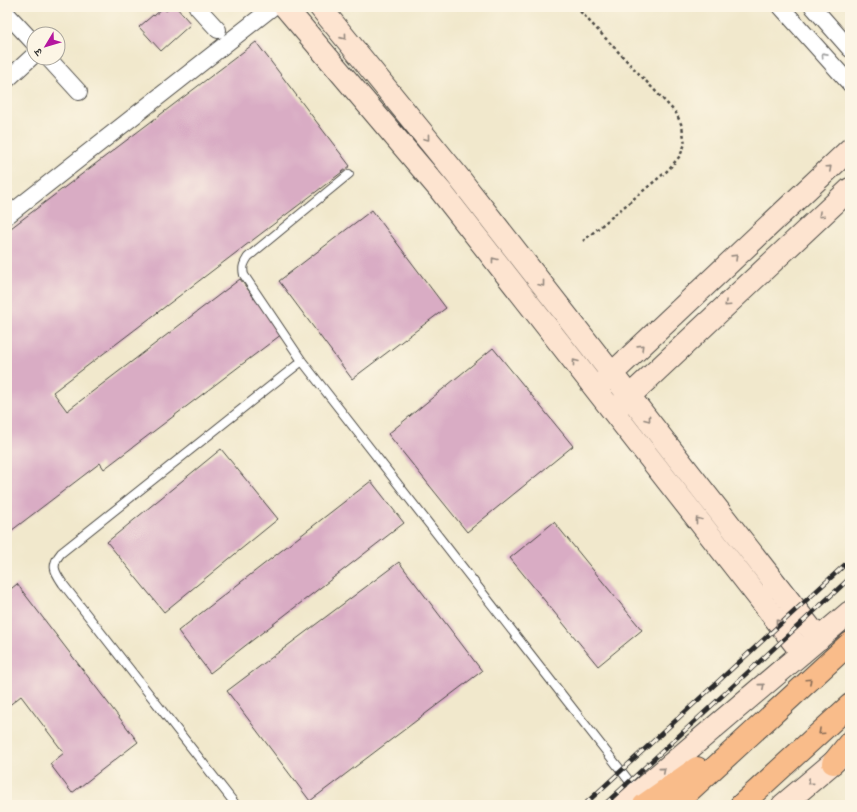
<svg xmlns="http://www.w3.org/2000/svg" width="857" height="812" viewBox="0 0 857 812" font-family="'IM FELL English','Noto Serif Devanagari',serif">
<rect width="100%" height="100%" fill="#fcf5e5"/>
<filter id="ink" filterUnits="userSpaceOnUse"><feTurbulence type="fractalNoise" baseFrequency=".025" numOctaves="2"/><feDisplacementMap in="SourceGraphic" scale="8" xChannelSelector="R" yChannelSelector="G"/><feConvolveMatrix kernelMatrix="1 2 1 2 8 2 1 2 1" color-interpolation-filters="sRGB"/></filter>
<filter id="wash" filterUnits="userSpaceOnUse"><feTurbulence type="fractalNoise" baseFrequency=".012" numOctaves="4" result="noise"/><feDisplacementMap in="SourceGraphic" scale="16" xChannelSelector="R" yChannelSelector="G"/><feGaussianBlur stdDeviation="0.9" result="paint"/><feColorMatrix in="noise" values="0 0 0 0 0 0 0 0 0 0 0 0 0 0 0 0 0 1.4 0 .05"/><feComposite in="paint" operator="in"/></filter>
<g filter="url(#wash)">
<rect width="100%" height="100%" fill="#f1e8cc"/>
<g id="blocks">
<path fill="#d9acc4" d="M 171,7 L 176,7 L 191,24 L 161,51 L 139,27 L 153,15 L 154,16 L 163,8 L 166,11 Z
M 256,42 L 350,166 L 53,392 L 67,411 L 240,279 L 282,334 L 104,469 L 100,463 L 7,534 L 7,231 Z
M 372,210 L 446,308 L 352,379 L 279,281 Z
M 493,348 L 573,446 L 467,532 L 388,434 Z
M 221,449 L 278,519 L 164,612 L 107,542 Z
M 371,481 L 404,523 L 210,673 L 178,631 Z
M 554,522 L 642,630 L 598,666 L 510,558 Z
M 399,562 L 482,671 L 310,801 L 227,691 Z
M 17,584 L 138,742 L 72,793 L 50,764 L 64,753 L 21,696 L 7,707 L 7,592 Z"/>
</g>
</g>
<g filter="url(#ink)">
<use href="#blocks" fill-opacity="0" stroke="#494743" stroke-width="1"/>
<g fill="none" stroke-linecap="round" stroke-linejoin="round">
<defs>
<path id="lane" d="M 349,174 L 248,257 C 244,263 242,267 244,275 L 302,361 L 637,791
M 236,805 L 63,584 C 55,572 50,566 61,553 L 302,361"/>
<path id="street" d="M 197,7 L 218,30
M 781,7 L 850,84
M 813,7 L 850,49
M 7,14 L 34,43
M 48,58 L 79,92
M 7,80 L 34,55
M 7,216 L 273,7"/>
<path id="secondary" d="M 285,7 L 440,190 L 802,653
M 320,7 L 456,174 L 819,639
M 602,383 L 850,149
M 619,406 L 850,189
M 623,805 L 850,612
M 783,805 L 848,750"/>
<path id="highway" d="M 833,763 L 850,742
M 644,805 L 697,768
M 674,805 L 850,643
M 741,805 L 850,705"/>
</defs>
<use href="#lane" stroke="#494743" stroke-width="10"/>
<use href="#street" stroke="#494743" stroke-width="18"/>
<use href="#secondary" stroke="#494743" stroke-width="24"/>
<use href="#highway" stroke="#494743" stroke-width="24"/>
<path stroke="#494743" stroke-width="2.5" stroke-dasharray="3 3" stroke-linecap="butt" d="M 576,7 L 676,113 L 682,126 L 685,144 L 680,156 L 667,171 L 583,241"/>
<use href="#lane" stroke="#fff" stroke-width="8"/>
<use href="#street" stroke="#fff" stroke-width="16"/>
<use href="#secondary" stroke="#fde4d0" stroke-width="22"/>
<use href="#highway" stroke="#f9bc8a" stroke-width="22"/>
<defs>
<path id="rail" d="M 584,805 L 850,560
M 604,805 L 850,578"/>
</defs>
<use href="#rail" stroke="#2b2b2b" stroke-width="4.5"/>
<use href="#rail" stroke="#fcf5e5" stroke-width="3" stroke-dasharray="9" stroke-linecap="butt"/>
</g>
<defs><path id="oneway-chevron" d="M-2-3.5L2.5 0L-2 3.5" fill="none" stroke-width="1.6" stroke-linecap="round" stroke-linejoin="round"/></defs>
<g stroke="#94887e">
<use href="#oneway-chevron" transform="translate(344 37) rotate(51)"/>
<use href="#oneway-chevron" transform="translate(427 138) rotate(51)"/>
<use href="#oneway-chevron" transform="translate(829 168) rotate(-42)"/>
<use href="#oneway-chevron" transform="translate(821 215) rotate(137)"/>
<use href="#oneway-chevron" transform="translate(735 257) rotate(-44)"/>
<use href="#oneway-chevron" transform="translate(494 260) rotate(-128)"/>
<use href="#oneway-chevron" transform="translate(542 284) rotate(52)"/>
<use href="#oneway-chevron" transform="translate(727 304) rotate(137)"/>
<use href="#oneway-chevron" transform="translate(641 347) rotate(-44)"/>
<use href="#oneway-chevron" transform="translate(575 362) rotate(-128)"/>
<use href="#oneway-chevron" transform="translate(648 419) rotate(52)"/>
<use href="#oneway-chevron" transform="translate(698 520) rotate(-128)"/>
<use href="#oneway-chevron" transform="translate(778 622) rotate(-128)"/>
<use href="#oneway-chevron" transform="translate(762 686) rotate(-40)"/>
<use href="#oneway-chevron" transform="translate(663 770) rotate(-40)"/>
<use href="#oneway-chevron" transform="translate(810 782) rotate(140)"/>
</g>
<use stroke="#a0a0a0" href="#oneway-chevron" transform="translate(824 55) rotate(-132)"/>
<g stroke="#886c56">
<use href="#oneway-chevron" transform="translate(809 681) rotate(-43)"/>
<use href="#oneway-chevron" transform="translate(821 732) rotate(137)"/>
</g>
</g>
<rect width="857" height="812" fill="none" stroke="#fcf5e5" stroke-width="24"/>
<g transform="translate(46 46) rotate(232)"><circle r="19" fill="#fcf5e5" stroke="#a8a49b"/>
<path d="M0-3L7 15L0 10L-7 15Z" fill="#b5179e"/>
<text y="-6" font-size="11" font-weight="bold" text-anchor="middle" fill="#2b2b2b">उ</text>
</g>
</svg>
